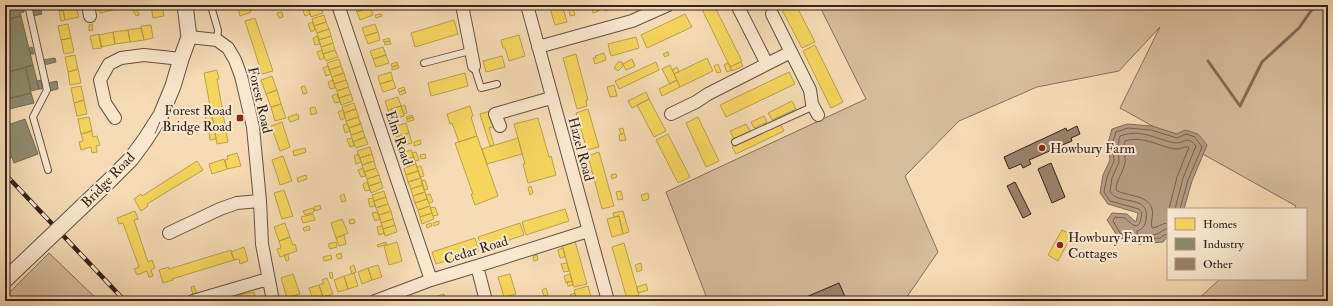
<svg xmlns="http://www.w3.org/2000/svg" width="1333" height="306" viewBox="0 0 1333 306" font-family="'IM FELL Double Pica',serif">
<rect width="100%" height="100%" fill="#f6dbb4"/>
<filter id="stains"><feTurbulence type="fractalNoise" baseFrequency=".005" numOctaves="4"/><feColorMatrix values="0 0 0 0 .2 0 0 0 0 .09 0 0 0 0 .02 0 0 0 .5 -.17"/></filter>
<radialGradient id="worn" r=".72"><stop offset=".6" stop-color="#630" stop-opacity="0"/><stop offset="1" stop-color="#630" stop-opacity=".3"/></radialGradient>
<path fill="#d5bc9a" stroke="#84705c" d="M 819,5 L 1328,5 L 1328,301 L 1196,301 L 1220,279 L 1306,279 L 1306,209 L 1294,209 L 1296,206 L 1120,108 L 1160,27 L 1119,71 L 1037,87 L 959,121 L 905,176 L 938,252 L 904,301 L 708,301 L 666,192 L 866,99 Z
M 49,253 L 99,301 L 5,301 L 5,297 Z"/>
<path fill="#b49c81" stroke="#816c59" d="M 1127,124 L 1152,126 L 1177,134 L 1185,130 L 1198,134 L 1207,145 L 1192,181 L 1184,209 L 1168,209 L 1168,236 L 1163,242 L 1139,244 L 1118,237 L 1107,220 L 1112,213 L 1127,214 L 1136,222 L 1138,213 L 1108,204 L 1100,193 L 1103,175 L 1110,160 L 1108,143 L 1112,129 Z"/>
<path fill="#f6d55c" stroke="#bca049" d="M 58,5 L 62,5 L 63,10 L 59,11 Z
M 62,5 L 76,5 L 76,7 L 63,10 Z
M 98,5 L 112,5 L 113,10 L 100,13 Z
M 137,5 L 143,5 L 144,8 L 137,8 Z
M 151,5 L 162,5 L 164,16 L 153,18 Z
M 237,5 L 249,5 L 251,12 L 240,16 Z
M 307,5 L 320,5 L 321,6 L 309,10 Z
M 355,5 L 370,5 L 370,7 L 357,12 Z
M 421,5 L 437,5 L 437,6 L 422,9 Z
M 549,5 L 562,5 L 567,22 L 555,25 Z
M 597,5 L 599,11 L 593,13 L 592,6 Z
M 603,5 L 623,5 L 605,11 Z
M 700,5 L 714,5 L 742,61 L 730,67 Z
M 793,5 L 796,5 L 815,42 L 802,48 L 782,10 Z
M 307,6 L 310,14 L 305,16 L 302,8 Z
M 321,6 L 323,13 L 311,17 L 309,10 Z
M 76,7 L 79,17 L 65,20 L 63,10 Z
M 370,7 L 373,15 L 360,20 L 357,12 Z
M 573,8 L 575,15 L 570,16 L 569,9 Z
M 137,9 L 139,15 L 136,16 L 133,10 Z
M 63,10 L 65,20 L 61,21 L 59,11 Z
M 282,12 L 283,17 L 279,18 L 277,13 Z
M 381,14 L 382,16 L 376,18 L 375,15 Z
M 685,14 L 692,27 L 647,48 L 641,35 Z
M 324,15 L 326,22 L 314,26 L 312,19 Z
M 255,18 L 273,71 L 262,74 L 245,21 Z
M 454,20 L 458,34 L 415,47 L 411,33 Z
M 313,22 L 315,30 L 311,32 L 308,24 Z
M 326,22 L 329,29 L 317,33 L 314,26 Z
M 68,24 L 71,38 L 61,40 L 58,26 Z
M 92,24 L 93,30 L 89,31 L 89,25 Z
M 375,24 L 378,32 L 365,36 L 362,28 Z
M 151,25 L 153,38 L 144,40 L 141,26 Z
M 141,28 L 144,40 L 130,42 L 128,30 Z
M 329,29 L 331,36 L 319,40 L 317,33 Z
M 128,30 L 130,42 L 115,44 L 113,32 Z
M 113,32 L 115,44 L 101,47 L 99,35 Z
M 378,32 L 380,40 L 368,44 L 365,36 Z
M 99,34 L 102,48 L 93,49 L 90,36 Z
M 519,35 L 525,56 L 509,61 L 505,48 L 503,48 L 501,40 Z
M 317,36 L 320,44 L 315,45 L 313,38 Z
M 331,36 L 333,43 L 321,47 L 319,40 Z
M 636,37 L 639,48 L 611,56 L 608,44 Z
M 71,38 L 74,52 L 64,54 L 61,40 Z
M 389,38 L 390,41 L 384,42 L 383,40 Z
M 390,41 L 391,44 L 385,45 L 384,42 Z
M 333,43 L 335,50 L 323,54 L 321,47 Z
M 815,45 L 843,102 L 831,108 L 803,51 Z
M 383,47 L 386,55 L 373,59 L 370,51 Z
M 322,50 L 324,58 L 320,60 L 317,52 Z
M 335,50 L 338,57 L 326,61 L 323,54 Z
M 668,52 L 669,55 L 665,57 L 663,54 Z
M 604,53 L 606,60 L 595,64 L 593,58 L 596,58 L 595,56 Z
M 576,54 L 588,100 L 586,100 L 587,106 L 577,109 L 563,58 Z
M 75,55 L 78,69 L 68,72 L 65,57 Z
M 386,55 L 389,63 L 376,67 L 373,59 Z
M 502,56 L 505,67 L 486,72 L 483,61 Z
M 707,58 L 713,71 L 680,87 L 674,74 Z
M 339,59 L 341,66 L 329,70 L 327,63 Z
M 632,59 L 635,66 L 626,70 L 623,64 Z
M 397,62 L 398,65 L 392,67 L 391,64 Z
M 618,62 L 622,62 L 623,66 L 618,71 L 614,68 Z
M 656,62 L 659,70 L 619,89 L 615,81 Z
M 741,62 L 743,66 L 732,71 L 730,67 Z
M 728,63 L 732,70 L 727,72 L 724,65 Z
M 718,64 L 721,72 L 717,73 L 714,66 Z
M 398,65 L 399,68 L 392,70 L 392,67 Z
M 670,65 L 677,80 L 670,84 L 662,69 Z
M 328,66 L 331,74 L 326,76 L 323,68 Z
M 341,66 L 344,73 L 332,77 L 329,70 Z
M 677,67 L 679,72 L 674,74 L 672,70 Z
M 78,69 L 81,83 L 70,85 L 68,72 Z
M 217,70 L 219,79 L 217,79 L 228,142 L 217,144 L 204,73 Z
M 391,72 L 393,80 L 380,84 L 378,76 Z
M 789,72 L 795,84 L 726,117 L 720,105 Z
M 344,73 L 346,80 L 334,84 L 332,77 Z
M 465,73 L 468,86 L 431,96 L 428,83 Z
M 272,76 L 277,90 L 266,94 L 261,80 Z
M 333,80 L 335,88 L 330,89 L 328,82 Z
M 346,80 L 349,87 L 337,91 L 334,84 Z
M 393,80 L 396,88 L 383,92 L 380,84 Z
M 677,80 L 680,87 L 662,96 L 659,89 Z
M 614,85 L 617,96 L 610,97 L 607,87 Z
M 81,86 L 84,100 L 74,103 L 71,88 Z
M 305,86 L 307,93 L 303,94 L 301,87 Z
M 348,87 L 351,94 L 339,98 L 337,91 Z
M 404,87 L 405,90 L 399,92 L 398,89 Z
M 277,90 L 281,104 L 271,107 L 266,94 Z
M 405,90 L 406,93 L 400,95 L 399,92 Z
M 646,92 L 649,99 L 632,108 L 628,101 Z
M 337,94 L 340,102 L 335,103 L 332,96 Z
M 351,94 L 353,101 L 341,105 L 339,98 Z
M 398,97 L 401,106 L 388,110 L 385,101 Z
M 649,99 L 666,131 L 654,137 L 637,105 Z
M 84,100 L 87,114 L 77,116 L 74,103 Z
M 792,101 L 796,109 L 772,120 L 768,113 Z
M 354,103 L 356,109 L 344,113 L 342,107 Z
M 281,104 L 286,118 L 275,121 L 271,107 Z
M 405,105 L 407,113 L 404,114 L 401,106 Z
M 401,106 L 404,116 L 391,120 L 388,110 Z
M 470,106 L 473,116 L 471,117 L 477,136 L 459,142 L 452,123 L 450,124 L 447,114 Z
M 206,107 L 211,107 L 212,115 L 208,116 Z
M 315,107 L 317,113 L 311,115 L 310,108 Z
M 356,109 L 359,117 L 346,121 L 344,113 Z
M 588,109 L 599,147 L 587,150 L 576,113 Z
M 343,110 L 345,118 L 341,120 L 338,112 Z
M 490,111 L 495,126 L 489,128 L 494,145 L 490,146 L 480,114 Z
M 298,114 L 299,119 L 290,122 L 288,117 Z
M 212,115 L 214,128 L 208,129 L 205,116 Z
M 412,115 L 413,117 L 407,119 L 406,117 Z
M 764,116 L 767,122 L 754,128 L 751,122 Z
M 89,117 L 92,131 L 81,134 L 78,119 Z
M 358,117 L 361,124 L 349,128 L 346,121 Z
M 413,117 L 414,120 L 407,122 L 407,119 Z
M 698,117 L 719,161 L 706,167 L 686,123 Z
M 538,118 L 549,157 L 551,156 L 556,175 L 528,183 L 523,164 L 525,164 L 514,124 Z
M 282,122 L 290,147 L 280,151 L 271,126 Z
M 361,123 L 363,131 L 351,135 L 349,128 Z
M 406,123 L 409,133 L 396,137 L 393,127 Z
M 347,124 L 350,131 L 345,133 L 343,125 Z
M 746,124 L 750,131 L 734,139 L 730,131 Z
M 780,124 L 784,131 L 736,154 L 732,147 Z
M 623,128 L 624,133 L 621,134 L 619,129 Z
M 92,131 L 93,137 L 97,136 L 100,145 L 96,146 L 97,152 L 92,153 L 91,147 L 81,150 L 79,142 L 83,141 L 81,134 Z
M 215,131 L 216,139 L 210,140 L 209,132 Z
M 363,131 L 365,137 L 353,142 L 351,135 Z
M 409,133 L 412,143 L 399,146 L 396,137 Z
M 624,133 L 626,140 L 620,141 L 619,135 Z
M 668,134 L 690,177 L 678,183 L 656,140 Z
M 477,136 L 498,196 L 475,205 L 471,194 L 473,194 L 455,143 Z
M 365,137 L 368,144 L 356,148 L 353,142 Z
M 352,138 L 354,146 L 350,147 L 347,139 Z
M 518,138 L 522,154 L 487,164 L 482,149 Z
M 420,140 L 421,144 L 414,146 L 414,142 Z
M 370,147 L 372,154 L 360,158 L 357,151 Z
M 305,148 L 306,152 L 294,156 L 293,151 Z
M 411,150 L 414,157 L 401,161 L 399,154 Z
M 416,152 L 419,160 L 415,161 L 412,153 Z
M 599,152 L 614,206 L 602,209 L 588,156 Z
M 237,153 L 241,166 L 227,169 L 225,160 L 228,159 L 227,156 Z
M 358,154 L 361,162 L 356,164 L 354,156 Z
M 372,154 L 374,161 L 362,165 L 360,158 Z
M 425,154 L 426,158 L 421,159 L 420,155 Z
M 283,156 L 292,181 L 280,185 L 272,160 Z
M 414,157 L 416,164 L 404,168 L 401,161 Z
M 224,159 L 227,169 L 212,174 L 209,164 Z
M 197,161 L 203,170 L 147,204 L 148,206 L 141,211 L 134,199 L 141,194 L 142,196 Z
M 374,161 L 376,168 L 364,172 L 362,165 Z
M 416,164 L 418,171 L 406,175 L 404,168 Z
M 421,166 L 424,176 L 420,177 L 417,167 Z
M 363,168 L 366,176 L 361,177 L 358,170 Z
M 376,168 L 379,175 L 367,179 L 364,172 Z
M 418,171 L 421,178 L 408,182 L 406,175 Z
M 616,174 L 617,177 L 612,179 L 611,175 Z
M 306,175 L 307,179 L 298,182 L 297,178 Z
M 379,175 L 381,182 L 369,186 L 367,179 Z
M 421,178 L 423,185 L 411,189 L 408,182 Z
M 425,180 L 428,189 L 424,190 L 421,181 Z
M 367,182 L 370,190 L 365,191 L 363,184 Z
M 381,182 L 383,188 L 371,193 L 369,186 Z
M 423,185 L 425,192 L 413,196 L 411,189 Z
M 531,186 L 533,193 L 530,195 L 528,188 Z
M 284,190 L 293,216 L 282,219 L 274,193 Z
M 384,191 L 386,197 L 374,201 L 372,195 Z
M 621,191 L 623,199 L 618,200 L 616,192 Z
M 425,192 L 427,199 L 415,203 L 413,196 Z
M 648,193 L 649,199 L 643,201 L 641,195 Z
M 344,194 L 346,201 L 342,202 L 340,196 Z
M 430,194 L 433,202 L 429,203 L 426,195 Z
M 386,197 L 388,204 L 376,208 L 374,201 Z
M 373,198 L 375,206 L 370,207 L 368,199 Z
M 427,199 L 430,206 L 418,210 L 415,203 Z
M 388,204 L 391,211 L 379,215 L 376,208 Z
M 320,205 L 321,209 L 315,211 L 314,207 Z
M 430,206 L 432,213 L 420,217 L 418,210 Z
M 435,207 L 438,215 L 433,216 L 430,208 Z
M 313,208 L 314,212 L 305,215 L 303,211 Z
M 565,209 L 569,221 L 526,235 L 522,222 Z
M 135,211 L 138,219 L 134,220 L 148,262 L 152,260 L 155,268 L 151,270 L 153,276 L 149,277 L 147,271 L 137,275 L 134,269 L 139,267 L 123,223 L 119,224 L 117,218 Z
M 391,211 L 393,219 L 381,223 L 379,215 Z
M 623,211 L 629,232 L 623,234 L 619,216 L 614,217 L 613,213 Z
M 377,212 L 380,219 L 375,221 L 372,213 Z
M 432,213 L 434,219 L 422,224 L 420,217 Z
M 313,214 L 315,220 L 303,223 L 301,217 Z
M 619,216 L 623,234 L 612,237 L 607,219 Z
M 342,219 L 348,233 L 336,238 L 331,223 Z
M 354,219 L 355,223 L 350,224 L 349,220 Z
M 393,219 L 395,225 L 383,229 L 381,223 Z
M 439,221 L 439,224 L 434,226 L 433,223 Z
M 285,223 L 290,237 L 279,241 L 274,227 Z
M 431,223 L 432,226 L 427,228 L 426,225 Z
M 520,223 L 524,235 L 482,249 L 478,237 Z
M 395,225 L 397,232 L 385,236 L 383,229 Z
M 309,226 L 310,230 L 304,231 L 303,228 Z
M 382,226 L 384,233 L 379,235 L 377,227 Z
M 1062,230 L 1072,235 L 1058,261 L 1048,255 Z
M 344,235 L 346,244 L 339,246 L 336,238 Z
M 290,237 L 293,245 L 295,244 L 297,251 L 280,257 L 277,249 L 281,248 L 279,241 Z
M 475,238 L 479,251 L 436,264 L 432,252 Z
M 575,241 L 587,284 L 574,287 L 562,245 Z
M 336,242 L 337,247 L 330,249 L 328,244 Z
M 386,242 L 387,244 L 378,247 L 377,245 Z
M 397,242 L 402,261 L 389,265 L 384,246 Z
M 624,243 L 639,295 L 627,299 L 612,247 Z
M 244,247 L 248,261 L 240,264 L 239,259 L 234,260 L 231,252 Z
M 563,248 L 565,257 L 560,258 L 558,250 Z
M 231,250 L 234,260 L 172,279 L 173,280 L 163,283 L 159,270 L 169,267 L 169,269 Z
M 341,253 L 342,258 L 338,259 L 336,255 Z
M 288,254 L 289,260 L 286,261 L 284,255 Z
M 331,255 L 332,259 L 324,261 L 323,257 Z
M 537,255 L 538,260 L 534,261 L 533,256 Z
M 567,263 L 569,271 L 564,272 L 561,264 Z
M 641,263 L 642,270 L 637,272 L 635,265 Z
M 354,265 L 356,272 L 352,274 L 350,267 Z
M 378,265 L 382,277 L 372,280 L 368,268 Z
M 368,268 L 372,280 L 362,284 L 358,272 Z
M 332,272 L 333,278 L 331,279 L 329,273 Z
M 354,273 L 358,286 L 348,289 L 344,276 Z
M 293,274 L 300,294 L 287,298 L 281,278 Z
M 510,274 L 516,294 L 504,297 L 498,277 Z
M 570,274 L 572,281 L 566,283 L 564,276 Z
M 344,276 L 348,289 L 338,292 L 334,280 Z
M 327,278 L 333,294 L 323,297 L 319,285 L 324,283 L 322,280 Z
M 572,281 L 573,285 L 568,286 L 567,282 Z
M 646,284 L 648,290 L 638,293 L 637,287 Z
M 319,285 L 323,297 L 313,300 L 309,288 Z
M 194,286 L 197,294 L 193,295 L 191,287 Z
M 588,286 L 592,301 L 577,301 L 574,290 Z
M 546,288 L 548,295 L 544,296 L 542,290 Z
M 254,292 L 257,301 L 241,301 L 239,295 Z
M 575,293 L 577,301 L 572,301 L 570,295 Z
M 444,294 L 446,301 L 428,301 L 434,299 L 434,297 Z
M 515,296 L 516,301 L 505,301 L 504,299 Z"/>
<path fill="#8c8c6e" stroke="#726c56" d="M 5,5 L 23,5 L 24,12 L 20,13 L 21,16 L 5,20 Z
M 40,5 L 42,14 L 33,16 L 31,7 Z
M 21,16 L 33,65 L 11,71 L 5,47 L 5,20 Z
M 32,47 L 34,54 L 31,54 L 29,48 Z
M 55,58 L 56,62 L 44,65 L 43,60 Z
M 33,65 L 39,89 L 31,91 L 26,67 Z
M 25,68 L 31,93 L 10,98 L 5,73 Z
M 41,80 L 42,89 L 39,89 L 37,81 Z
M 57,81 L 58,89 L 49,91 L 48,83 Z
M 31,93 L 34,103 L 5,110 L 5,100 Z
M 25,119 L 38,154 L 14,163 L 5,139 L 5,126 Z
M 5,148 L 11,158 L 8,160 L 5,157 Z"/>
<g fill="none" stroke-linecap="round" stroke-linejoin="round">
<path stroke="#74604f" stroke-width="1" d="M 1168,223 C 1162,223 1157,228 1152,228 C 1150,222 1154,215 1152,209 C 1148,194 1127,197 1116,190 C 1116,180 1123,173 1125,163 C 1126,156 1122,148 1125,141 C 1143,135 1159,147 1176,149 C 1181,149 1184,146 1189,147 L 1177,177 L 1169,209
M 1168,229 C 1163,229 1163,231 1159,233 C 1154,236 1142,236 1137,234 L 1137,231 C 1143,229 1145,226 1146,219 C 1150,194 1120,206 1110,192 L 1112,178 L 1119,162 L 1118,144 L 1120,136 C 1143,128 1156,140 1176,143 C 1185,143 1187,135 1196,146 L 1183,178 L 1175,209
M 1168,234 L 1164,235 L 1160,238 L 1139,240 L 1120,233 L 1113,221 L 1115,217 L 1125,218 L 1133,225 L 1137,226 L 1140,223 L 1142,213 L 1139,209 L 1110,201 L 1104,192 L 1107,177 L 1114,161 L 1112,144 L 1116,132 L 1128,128 L 1151,130 L 1177,138 L 1186,134 L 1195,137 L 1202,147 L 1188,180 L 1180,209"/>
<path stroke="#816c59" stroke-width="3" d="M 1208,61 L 1240,106 L 1262,62 L 1299,28 L 1315,5"/>
</g>
<path fill="#99836c" stroke="#34231d" d="M 1077,126 L 1080,134 L 1071,138 L 1072,141 L 1060,146 L 1062,150 L 1054,153 L 1052,150 L 1029,160 L 1031,164 L 1023,168 L 1021,164 L 1009,169 L 1004,157 L 1066,128 L 1067,131 Z
M 1051,163 L 1065,197 L 1052,203 L 1038,169 Z
M 1015,182 L 1031,214 L 1023,218 L 1007,186 Z
M 839,283 L 847,301 L 799,301 L 799,300 Z"/>
<g fill="none" stroke-linecap="round" stroke-linejoin="round">
<defs>
<path id="service" d="M 28,5 L 47,90 L 33,117 L 48,170
M 211,6 L 218,30 L 217,40
M 424,63 L 470,51
M 474,66 L 481,88 L 497,84
M 735,142 L 814,106"/>
<path id="minor" d="M 88,5 L 90,16
M 338,5 L 431,280
M 462,5 L 474,66
M 527,5 L 608,301
M 772,14 L 791,52
M 189,37 L 217,40 L 228,48 L 235,60 L 241,76 L 253,127 L 260,201 L 262,244 L 273,301
M 538,47 L 632,21 L 668,5
M 767,64 L 791,52 L 810,90 L 812,104 L 818,115
M 671,114 L 696,102 L 708,94 L 767,64 L 737,5
M 115,118 L 105,103 L 100,80 L 109,64 L 121,58 L 144,55 L 181,59
M 500,126 L 495,114 L 551,98
M 169,233 L 220,209 L 237,203 L 260,201
M 477,266 L 486,301
M 193,301 L 268,279
M 375,301 L 431,280 L 477,266 L 588,231"/>
<path id="tertiary" d="M 108,182 L 131,159 L 145,140 L 161,115 L 173,86 L 181,59 L 189,37 L 185,5"/>
</defs>
<use href="#service" stroke="#645143" stroke-width="8"/>
<use href="#minor" stroke="#645143" stroke-width="14"/>
<use href="#tertiary" stroke="#645143" stroke-width="17"/>
<use href="#service" stroke="#f9e8ce" stroke-width="6"/>
<use href="#minor" stroke="#f9e8ce" stroke-width="12"/>
<use href="#tertiary" stroke="#f9e8ce" stroke-width="15"/>
<defs>
<path id="rail" d="M 5,174 L 125,301"/>
</defs>
<use href="#rail" stroke="#34231d" stroke-width="4.5"/>
<use href="#rail" stroke="#f9e8ce" stroke-width="3" stroke-dasharray="9" stroke-linecap="butt"/>
<defs>
<path id="tertiary-bridge" d="M 5,280 L 108,182"/>
</defs>
<use href="#tertiary-bridge" stroke="#645143" stroke-width="17" stroke-linecap="butt"/>
<use href="#tertiary-bridge" stroke="#f9e8ce" stroke-width="15"/>
</g>
<g fill="#8f2418" stroke="#f9e8ce" stroke-width="1.5">
<rect x="236" y="114" width="8" height="8" rx="2"/>
<circle cx="1042" cy="148" r="4"/>
<circle cx="1060" cy="245" r="4"/>
</g>
<g text-anchor="middle" dominant-baseline="central" stroke-width="4" stroke-linejoin="round" paint-order="stroke">
<g font-size="14" fill="#34231d" stroke="#f9e8ce">
<text transform="translate(260 100) rotate(77)">Forest Road</text>
<text transform="translate(399 138) rotate(71)">Elm Road</text>
<text transform="translate(581 149) rotate(75)">Hazel Road</text>
<text transform="translate(108 180) rotate(-46)">Bridge Road</text>
<text transform="translate(476 250) rotate(-17)">Cedar Road</text>
</g>
<g font-size="14" fill="#34231d" stroke="#f9e8ce" text-anchor="start">
<text x="232" y="110" text-anchor="end">Forest Road<tspan x="232" dy="16">/ Bridge Road</tspan></text>
<text x="1050" y="148">Howbury Farm</text>
<text x="1068" y="237">Howbury Farm<tspan x="1068" dy="16">Cottages</tspan></text>
</g>
</g>
<rect width="1333" height="306" fill="none" stroke="#f6dbb4" stroke-width="20"/>
<rect x="6" y="6" width="1321" height="294" fill="none" stroke="#34231d" stroke-width="2"/>
<rect x="10" y="10" width="1313" height="286" fill="none" stroke="#34231d"/>
<rect x="1167" y="208" width="140" height="72" fill="#f9e8ce" stroke="#aa9987"/>
<rect x="1175" y="218" width="20" height="12" fill="#f6d55c" stroke="#aa9987"/>
<text x="1203" y="228" font-size="12" fill="#34231d">Homes</text>
<rect x="1175" y="238" width="20" height="12" fill="#8c8c6e" stroke="#aa9987"/>
<text x="1203" y="248" font-size="12" fill="#34231d">Industry</text>
<rect x="1175" y="258" width="20" height="12" fill="#99836c" stroke="#aa9987"/>
<text x="1203" y="268" font-size="12" fill="#34231d">Other</text>
<rect width="100%" height="100%" filter="url(#stains)"/>
<rect width="100%" height="100%" fill="url(#worn)"/>
</svg>
